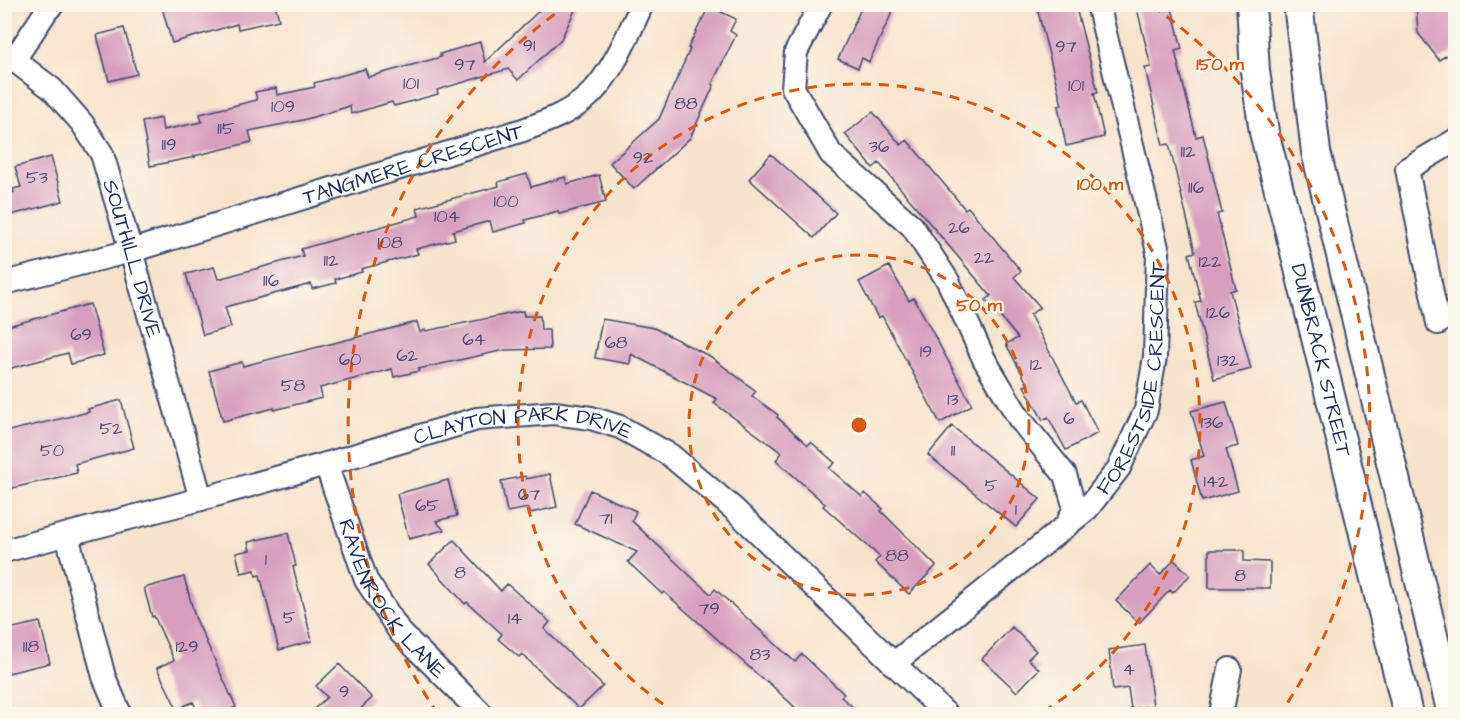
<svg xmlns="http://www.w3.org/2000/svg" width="1460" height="719" viewBox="0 0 1460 719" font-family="'Architects Daughter',sans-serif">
<rect width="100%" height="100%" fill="#fbf7ec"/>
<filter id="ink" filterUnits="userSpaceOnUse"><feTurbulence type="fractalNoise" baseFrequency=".0167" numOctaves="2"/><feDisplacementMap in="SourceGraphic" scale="12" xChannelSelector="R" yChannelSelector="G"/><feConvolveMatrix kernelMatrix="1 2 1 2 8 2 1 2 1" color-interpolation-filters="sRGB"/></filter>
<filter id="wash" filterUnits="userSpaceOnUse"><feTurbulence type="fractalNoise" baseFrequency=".008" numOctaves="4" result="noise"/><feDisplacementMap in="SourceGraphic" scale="24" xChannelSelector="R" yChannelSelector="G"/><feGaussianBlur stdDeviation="1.35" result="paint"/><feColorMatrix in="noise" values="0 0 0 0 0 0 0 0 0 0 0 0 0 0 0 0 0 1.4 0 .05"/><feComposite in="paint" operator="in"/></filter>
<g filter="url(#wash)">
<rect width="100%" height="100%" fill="#f6e3cc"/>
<g id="blocks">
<path fill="#d79ebd" d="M 161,4 L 275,4 L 279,20 L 238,29 L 237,24 L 172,43 Z
M 546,4 L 578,4 L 561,39 L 518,80 L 508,69 L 437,90 L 438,94 L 394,106 L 392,102 L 351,114 L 350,106 L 303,120 L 249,131 L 252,142 L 194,156 L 195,157 L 150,166 L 142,122 L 161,118 L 163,130 L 202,122 L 200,114 L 257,100 L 255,92 L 276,88 L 277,95 L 315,87 L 314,83 L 365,69 L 368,77 L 441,57 L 440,54 L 480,42 L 485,62 Z
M 863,4 L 896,4 L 869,62 L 862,58 L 858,68 L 838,59 Z
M 1036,4 L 1075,4 L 1098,92 L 1094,93 L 1104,137 L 1066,146 L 1058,106 L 1062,105 Z
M 1136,4 L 1171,4 L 1182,49 L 1175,51 L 1196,137 L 1203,135 L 1222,213 L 1217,214 L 1236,289 L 1230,291 L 1251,369 L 1214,379 L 1195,302 L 1201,301 L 1189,254 L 1195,252 L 1169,144 L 1163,145 L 1145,68 L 1151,67 Z
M 1416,4 L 1455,4 L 1455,50 L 1439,60 L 1418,33 Z
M 709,6 L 736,19 L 730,31 L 736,35 L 712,84 L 714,85 L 690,138 L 634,189 L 610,163 L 659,119 L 690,49 L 688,48 Z
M 124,28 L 137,74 L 109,81 L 97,35 Z
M 873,112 L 901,145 L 907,140 L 965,209 L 968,207 L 1021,271 L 1014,277 L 1040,307 L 1030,315 L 1076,402 L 1081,400 L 1098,433 L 1066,450 L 1048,417 L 1043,420 L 1024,386 L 1028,385 L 1006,344 L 1018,338 L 986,300 L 991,296 L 879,163 L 873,168 L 845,134 Z
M 771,154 L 836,213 L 814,238 L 749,179 Z
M 51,157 L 63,201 L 4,217 L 4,196 L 14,192 L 13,189 L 21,187 L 15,167 Z
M 527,174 L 531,187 L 565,177 L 567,184 L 599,175 L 606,202 L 559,214 L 558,211 L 525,220 L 526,223 L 493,232 L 490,221 L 453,231 L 455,239 L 416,249 L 418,254 L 361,269 L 362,272 L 335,279 L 336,283 L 312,289 L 311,284 L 225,307 L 231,327 L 203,335 L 186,274 L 214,267 L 218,279 L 303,256 L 301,249 L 419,216 L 417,208 L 499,186 L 498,182 Z
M 889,266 L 909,301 L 914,298 L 972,405 L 940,423 L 882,316 L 878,318 L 859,282 Z
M 90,304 L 104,355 L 71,364 L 68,353 L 4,370 L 4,327 Z
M 523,311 L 524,316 L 540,316 L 541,330 L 549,330 L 550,349 L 505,350 L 418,369 L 419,371 L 394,377 L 392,369 L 320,388 L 322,398 L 274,410 L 274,408 L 223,421 L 209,371 L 242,362 L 243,366 L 417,322 L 420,332 L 425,330 L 426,331 Z
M 602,319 L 654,328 L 711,357 L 756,391 L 752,396 L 778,415 L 777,417 L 808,445 L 811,442 L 835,463 L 829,468 L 862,497 L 865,493 L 883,509 L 881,511 L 936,566 L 909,594 L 875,562 L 880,557 L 823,506 L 825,504 L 776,460 L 782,453 L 714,403 L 717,399 L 631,354 L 630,364 L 595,358 Z
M 121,400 L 134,448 L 75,464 L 77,473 L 4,490 L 4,432 L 89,412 L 88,409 Z
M 1226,402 L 1238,446 L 1226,449 L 1238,491 L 1202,501 L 1191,460 L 1204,456 L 1191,411 Z
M 952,426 L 1040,499 L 1016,527 L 928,455 Z
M 550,474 L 557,507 L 530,513 L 529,508 L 507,512 L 501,481 L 525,476 L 526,479 Z
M 448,480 L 457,516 L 436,521 L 444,530 L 409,539 L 397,494 Z
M 590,490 L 636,511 L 632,521 L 697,582 L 711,594 L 715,589 L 795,662 L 802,654 L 844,694 L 841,697 L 861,714 L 802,714 L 767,681 L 766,682 L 664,592 L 662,594 L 628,562 L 637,552 L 575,524 Z
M 288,533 L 296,566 L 293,567 L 312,641 L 279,650 L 260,575 L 256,576 L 255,570 L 241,573 L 236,553 L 250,550 L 248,542 Z
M 454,540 L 501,591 L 507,584 L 550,622 L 544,629 L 603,686 L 579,709 L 522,654 L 519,657 L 498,639 L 502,634 L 467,602 L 465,604 L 429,564 Z
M 1209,550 L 1244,550 L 1244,561 L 1270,562 L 1270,588 L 1209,588 Z
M 1174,560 L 1190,575 L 1173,593 L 1170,590 L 1139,623 L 1116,601 L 1150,565 L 1160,575 Z
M 184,577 L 195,617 L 236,707 L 220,714 L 199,714 L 193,702 L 177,709 L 157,668 L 174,660 L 154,616 L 152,617 L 144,588 Z
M 40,622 L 50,663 L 4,674 L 4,630 Z
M 1012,627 L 1036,651 L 1028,659 L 1039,669 L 1017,692 L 982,659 Z
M 1145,645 L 1153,706 L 1131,709 L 1128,688 L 1113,690 L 1109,650 Z
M 339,664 L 372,698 L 355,714 L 309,714 L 327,697 L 316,686 Z"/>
</g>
</g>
<g filter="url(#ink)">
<use href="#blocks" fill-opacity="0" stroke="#3c4a6e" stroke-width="1.5"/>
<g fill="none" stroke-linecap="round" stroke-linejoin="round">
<defs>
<g id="minor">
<path d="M 821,4 L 796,52 L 793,88 L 831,154 L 912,226 L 948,281 L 984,359 L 1019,418 L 1065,475 L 1075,508 L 1066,526"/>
<path id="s1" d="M 4,55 L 14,60 L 52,89 L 82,123 L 102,154 L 131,251 L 201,499"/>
<path d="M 14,60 L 47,10 L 53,4"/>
<path id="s2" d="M 4,283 L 131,251 L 523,130 C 545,122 567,114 585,99 C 610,79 629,33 642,4"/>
<path d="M 1438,323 L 1407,169 L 1456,140"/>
<path id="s3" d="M 326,464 L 366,580 L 400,632 L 482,714"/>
<path d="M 67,535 L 104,677 L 120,714"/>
<path id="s4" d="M 4,551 L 201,499 L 326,464 L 477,419 L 554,413 L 591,418 L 620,427 L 670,455 L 735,510 L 946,714"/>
<path id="s5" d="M 893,664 L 1087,509 L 1119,468 L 1146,410 L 1155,357 L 1158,252 L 1098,4"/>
<path d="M 1221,714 L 1230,669"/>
</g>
<g id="major">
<path id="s6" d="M 1251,4 L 1255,71 L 1264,132 L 1295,252 L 1408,714"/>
<path d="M 1298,4 L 1316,152 L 1452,714"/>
</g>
</defs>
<use href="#minor" stroke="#3c4a6e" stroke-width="26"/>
<use href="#major" stroke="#3c4a6e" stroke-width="32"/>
<use href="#minor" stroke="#fff" stroke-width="22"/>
<use href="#major" stroke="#fff" stroke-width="28"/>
</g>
</g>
<g fill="none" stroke="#de5710" stroke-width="3" stroke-dasharray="10 8">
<circle cx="859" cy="425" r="170"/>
<path d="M678 714A341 341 0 1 1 1040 714"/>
<path d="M438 714A511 511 0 0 1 566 6M1152 6A511 511 0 0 1 1280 714"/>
</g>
<g text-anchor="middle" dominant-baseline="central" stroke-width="4.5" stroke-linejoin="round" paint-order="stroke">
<g font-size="18" fill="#4a4b76">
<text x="529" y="45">91</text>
<text x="1066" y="46">97</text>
<text x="465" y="64">97</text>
<text x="411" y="83">101</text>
<text x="1076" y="85">101</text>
<text x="686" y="103">88</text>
<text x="283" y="106">109</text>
<text x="226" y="128">115</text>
<text x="169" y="144">119</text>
<text x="879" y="146">36</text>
<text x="1188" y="151">112</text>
<text x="643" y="157">92</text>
<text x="37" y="177">53</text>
<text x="1196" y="187">116</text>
<text x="506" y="201">100</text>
<text x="447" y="216">104</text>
<text x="959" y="227">26</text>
<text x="390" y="242">108</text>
<text x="984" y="257">22</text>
<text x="331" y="260">112</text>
<text x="1210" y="261">122</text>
<text x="271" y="280">116</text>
<text x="1218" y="312">126</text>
<text x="81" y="334">69</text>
<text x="474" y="339">64</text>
<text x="616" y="342">68</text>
<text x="926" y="351">19</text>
<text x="407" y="355">62</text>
<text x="350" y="359">60</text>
<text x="1228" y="360">132</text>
<text x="1036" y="364">12</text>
<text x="293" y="385">58</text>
<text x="953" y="399">13</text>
<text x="1069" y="418">6</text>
<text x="1212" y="422">136</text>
<text x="111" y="428">52</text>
<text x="52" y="450">50</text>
<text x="953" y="450">11</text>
<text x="1216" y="481">142</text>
<text x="991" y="485">5</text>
<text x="529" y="494">67</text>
<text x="427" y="505">65</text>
<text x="1016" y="509">1</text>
<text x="606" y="518">71</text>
<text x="897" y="555">88</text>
<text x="266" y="559">1</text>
<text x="460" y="572">8</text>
<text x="1240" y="575">8</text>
<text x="709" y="608">79</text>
<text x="289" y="617">5</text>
<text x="515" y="618">14</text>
<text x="31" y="646">118</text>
<text x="187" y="646">129</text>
<text x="760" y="654">83</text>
<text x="1129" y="669">4</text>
<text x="344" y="691">9</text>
</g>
<g font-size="21" fill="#1b2f5e" stroke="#fbf7ec">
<text stroke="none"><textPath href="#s2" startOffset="426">TANGMERE CRESCENT</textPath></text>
<text stroke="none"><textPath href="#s1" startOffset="250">SOUTHILL DRIVE</textPath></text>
<text stroke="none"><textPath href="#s6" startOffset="364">DUNBRACK STREET</textPath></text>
<text stroke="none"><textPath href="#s5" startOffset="392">FORESTSIDE CRESCENT</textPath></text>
<text stroke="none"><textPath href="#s4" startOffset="537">CLAYTON PARK DRIVE</textPath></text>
<text stroke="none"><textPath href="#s3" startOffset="152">RAVENROCK LANE</textPath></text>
</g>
</g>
<circle cx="859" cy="425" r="9" fill="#de5710" stroke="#fbf7ec" stroke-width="3"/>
<g font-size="18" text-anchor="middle" font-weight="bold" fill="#de5710" stroke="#fbf7ec" stroke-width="4.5" stroke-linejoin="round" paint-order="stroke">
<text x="1220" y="70">150 m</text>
<text x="1100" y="190">100 m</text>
<text x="979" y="311">50 m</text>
</g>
<rect width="1460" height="719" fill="none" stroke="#fbf7ec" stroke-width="24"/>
</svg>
